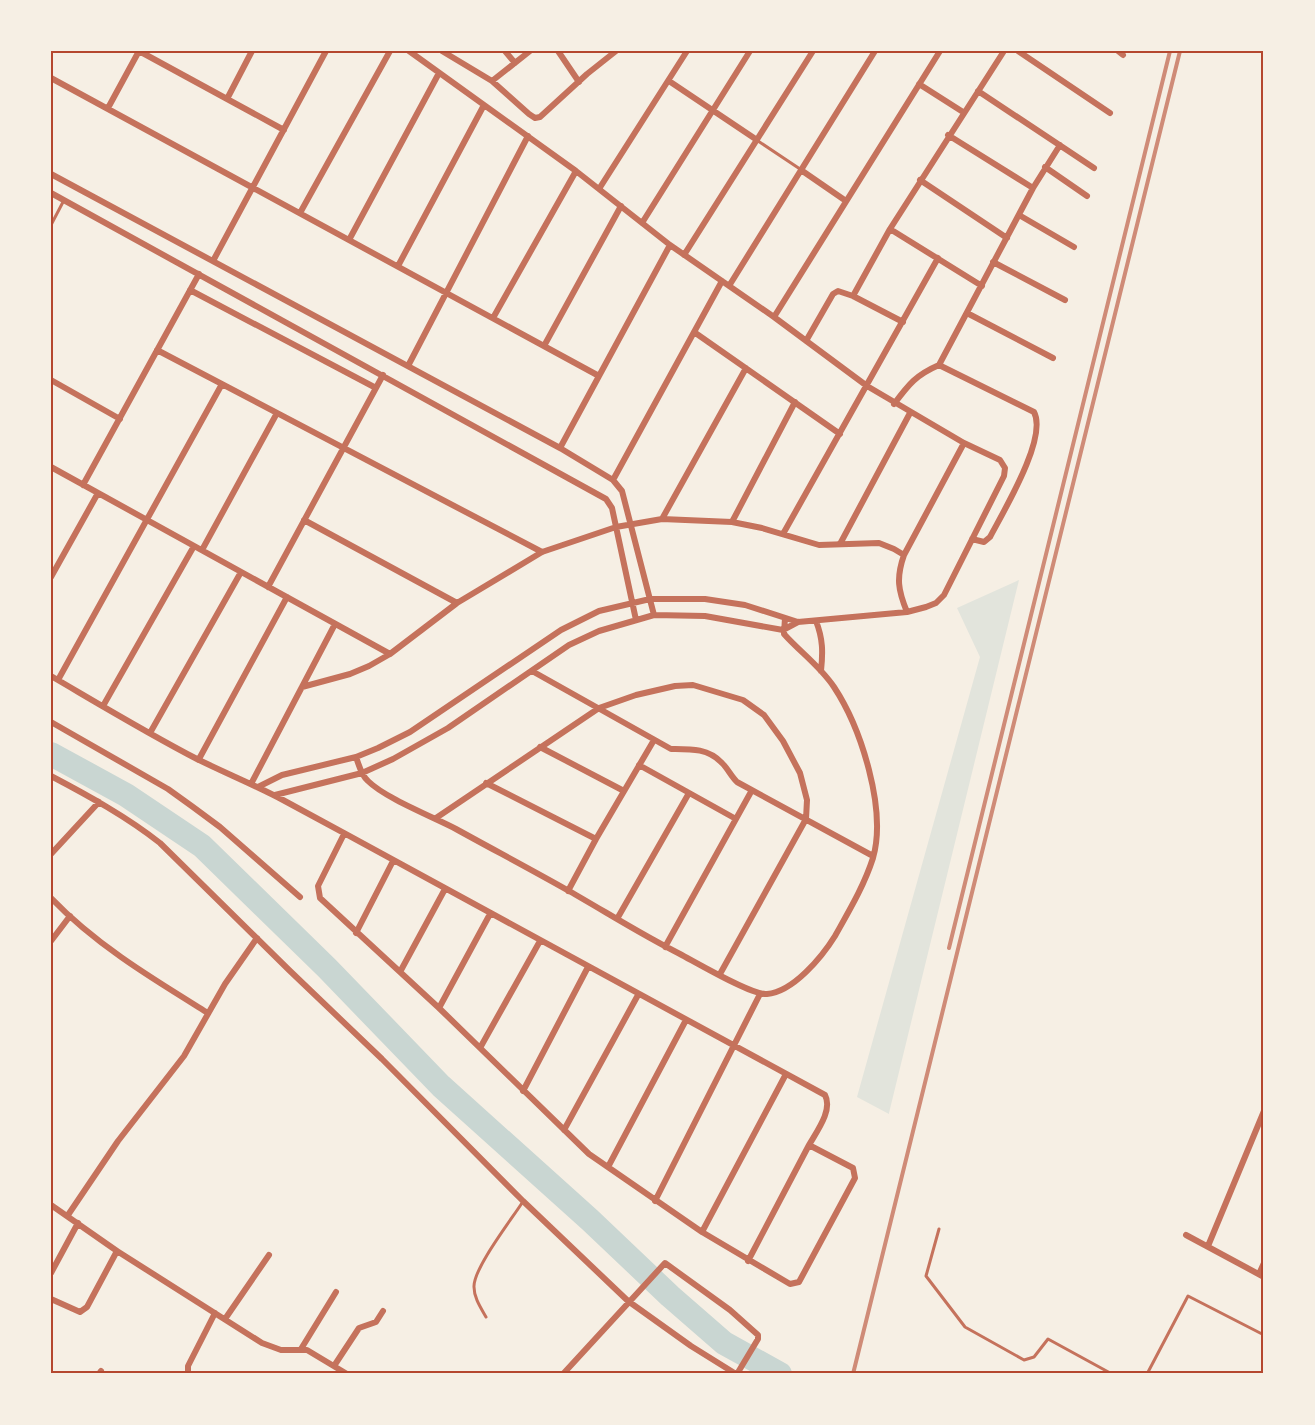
<svg xmlns="http://www.w3.org/2000/svg" width="1315" height="1425" viewBox="0 0 1315 1425" font-family="Poppins,sans-serif">
<rect width="100%" height="100%" fill="#f6efe4"/>
<path fill="#e2e4dc" d="M 1019,580 L 889,1113 L 889,1114 L 857,1097 L 980,657 L 957,608 Z"/>
<g fill="none" stroke-linecap="round" stroke-linejoin="round">
<path stroke="#c9d6d2" stroke-width="24" d="M 51,754 L 126,795 L 202,846 L 327,968 L 441,1086 L 590,1220 L 670,1296 L 724,1343 L 780,1374"/>
<path stroke="#c5725c" stroke-width="3" d="M 758,141 L 800,169
M 51,225 L 63,202
M 939,1229 L 926,1276 L 965,1327 L 1024,1360 L 1034,1357 L 1048,1339 L 1112,1374
M 486,1317 C 481,1308 474,1298 474,1287 C 473,1269 511,1220 522,1203
M 1147,1374 L 1188,1296 L 1264,1335"/>
<path stroke="#c5725c" stroke-width="6" d="M 139,51 L 284,130
M 442,51 L 492,81 L 530,51
M 505,51 L 515,63
M 558,51 L 579,82
M 1018,51 L 1110,113
M 1118,51 L 1123,55
M 51,78 L 599,376
M 492,81 L 529,114 L 535,118 L 540,117 L 587,74 L 616,51
M 669,81 L 757,140
M 919,84 L 963,112
M 978,91 L 1094,168
M 227,99 L 252,51
M 108,108 L 139,51
M 948,135 L 1033,188
M 1045,167 L 1087,196
M 801,170 L 846,201
M 51,174 L 560,448 L 613,480 L 622,491 L 654,615
M 920,180 L 1007,238
M 599,189 L 687,51
M 51,193 L 606,499 L 612,508 L 636,620
M 300,213 L 390,51
M 1019,215 L 1074,247
M 642,223 L 750,51
M 890,229 L 982,286
M 349,240 L 439,73
M 684,255 L 813,51
M 213,261 L 326,51
M 993,262 L 1065,300
M 398,266 L 484,105
M 729,286 L 875,51
M 190,290 L 376,388
M 853,296 L 890,229 L 1004,51
M 967,313 L 1053,358
M 774,317 L 940,51
M 493,318 L 576,171
M 694,332 L 840,434
M 806,341 L 833,294 L 838,291 L 853,296 L 903,322
M 544,346 L 621,206
M 157,350 L 542,552
M 939,365 L 1034,412 C 1048,438 1003,512 990,537 L 984,542 L 972,539
M 408,366 L 528,136
M 51,380 L 120,419
M 894,404 C 909,384 916,375 939,365 L 1033,188 L 1060,145
M 560,448 L 670,245
M 51,467 L 390,654
M 613,480 L 722,281
M 83,485 L 199,274
M 662,519 L 746,368
M 304,520 L 457,603
M 732,522 L 795,402
M 783,534 L 938,258
M 840,544 L 910,413
M 202,550 L 277,413
M 51,577 L 98,493
M 268,587 L 383,375
M 907,612 C 898,590 896,578 904,555 L 964,443
M 816,621 C 823,639 823,652 821,671
M 532,671 L 671,749 C 690,749 708,748 722,763 C 728,769 731,776 737,782 L 873,856
M 51,676 C 99,704 147,733 197,759 C 225,773 255,785 283,800 C 464,898 644,998 825,1095 C 833,1110 817,1131 809,1145 L 853,1168 L 855,1178 L 799,1282 L 790,1284 L 702,1232 L 589,1154 L 439,1008 L 320,898 L 318,886 L 344,834
M 58,680 L 222,384
M 302,687 L 350,674 L 369,666 L 390,654 L 457,603 L 542,552 L 616,527 L 662,519 L 732,522 L 762,528 L 819,545 L 879,543 L 894,549 L 904,555
M 103,706 L 194,546
M 51,722 L 168,789 L 193,807 L 220,827 L 300,897
M 150,733 L 241,572
M 540,747 L 624,791
M 356,757 C 359,765 361,775 368,781 C 385,798 433,817 456,829 C 494,850 532,870 569,891 C 606,912 642,935 680,954 C 697,963 753,996 767,994 C 793,992 822,957 835,936 C 849,911 864,886 873,858 C 887,809 861,728 834,687 C 820,666 800,652 784,634 L 785,618
M 199,759 L 287,597
M 639,765 L 736,819
M 51,776 C 89,796 127,817 160,843 L 289,970 L 382,1059 L 523,1201 L 628,1301 L 691,1346 L 736,1374
M 486,783 L 596,839
M 251,784 L 335,624
M 258,787 L 282,775 L 356,757 L 378,748 L 410,732 L 561,630 L 599,611 L 650,599 L 705,599 L 745,605 L 798,622 L 907,612 L 926,607 L 936,603 L 944,595 L 1004,476 L 1005,468 L 1000,460 L 964,443 L 867,386 L 774,317 L 670,245 L 576,171 L 409,51
M 275,795 L 362,773 L 393,759 L 448,728 L 569,645 L 599,631 L 654,615 L 705,616 L 783,630 L 798,622
M 436,818 L 599,708 L 636,695 L 675,686 L 693,685 L 743,700 L 764,715 L 783,741 L 800,773 L 807,800 L 806,819 L 720,974
M 51,854 L 99,802
M 568,891 L 596,839 L 654,740
M 51,898 C 96,945 153,979 208,1013
M 617,919 L 689,793
M 356,933 L 393,861
M 51,941 L 70,916
M 665,947 L 752,790
M 400,972 L 445,889
M 439,1008 L 490,914
M 480,1048 L 540,941
M 523,1091 L 588,967
M 564,1130 L 638,995
M 608,1167 L 686,1020
M 655,1201 L 760,994
M 51,1205 L 117,1251 L 262,1343 L 281,1350 L 307,1350 L 347,1374
M 68,1215 L 118,1141 L 184,1056 L 225,984 L 257,938
M 702,1232 L 786,1074
M 1186,1235 L 1264,1277
M 1208,1246 L 1264,1111
M 748,1261 L 809,1145
M 51,1273 L 78,1223
M 1259,1274 L 1264,1263
M 51,1299 L 80,1312 L 87,1307 L 117,1251
M 225,1319 L 269,1255
M 301,1349 L 336,1292
M 334,1366 L 359,1328 L 376,1322 L 383,1311
M 99,1374 L 101,1371
M 188,1374 L 188,1366 L 215,1313
M 563,1374 L 665,1263 L 730,1310 L 758,1335 L 758,1339 L 737,1374"/>
<path stroke="#cf8b77" stroke-width="4" d="M 949,948 L 1170,51
M 853,1374 L 1180,51"/>
</g>
<rect width="1315" height="1425" fill="none" stroke="#f6efe4" stroke-width="105"/>
<rect x="52" y="52" width="1210" height="1320" fill="none" stroke="#b5482f" stroke-width="2"/>
</svg>
